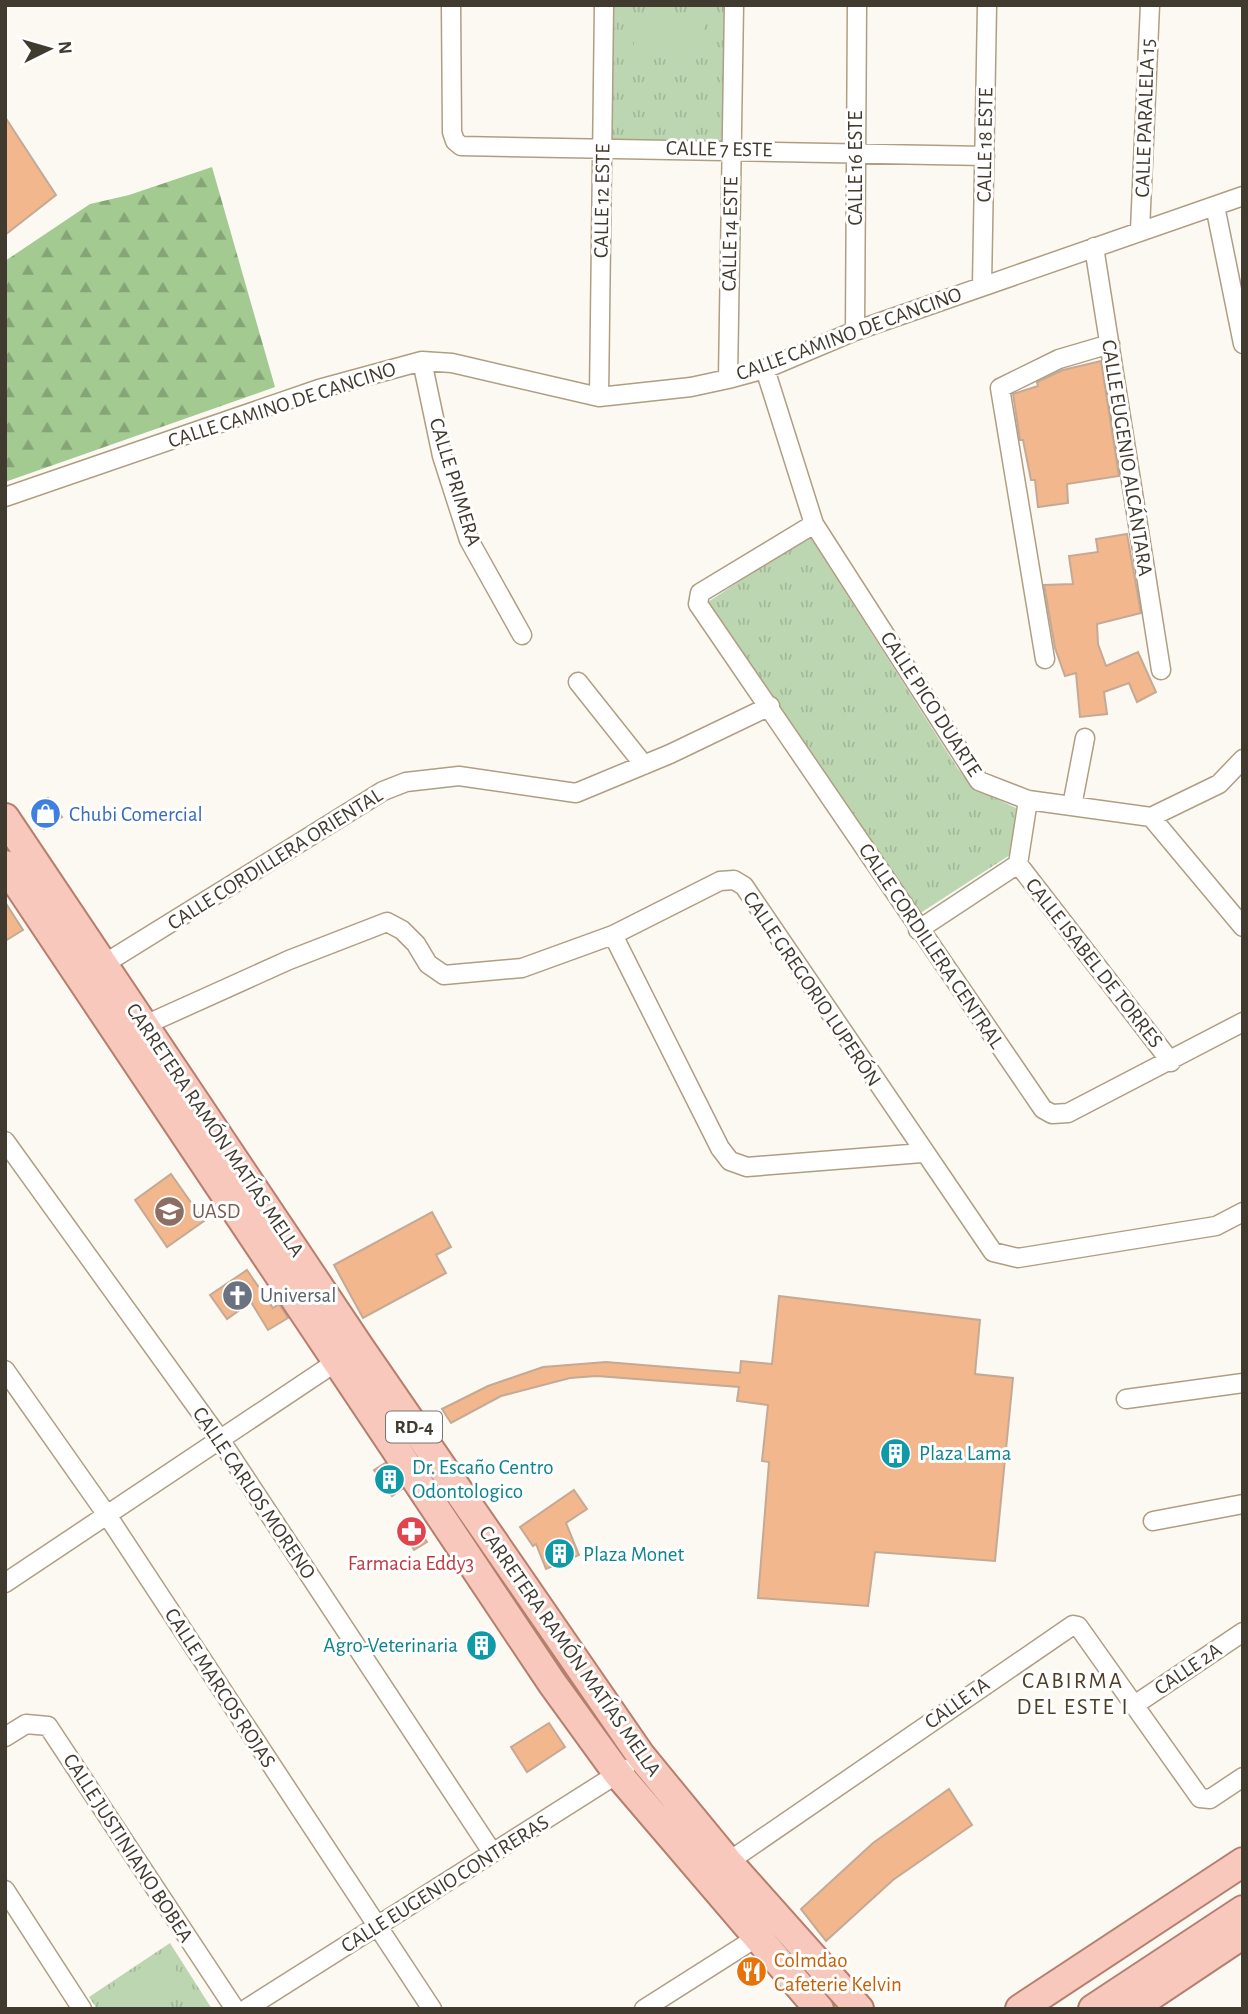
<svg xmlns="http://www.w3.org/2000/svg" width="1248" height="2014" viewBox="0 0 1248 2014" font-family="'Alegreya Sans',sans-serif">
<defs>
<pattern id="forest-firs" width="22" height="20" patternUnits="userSpaceOnUse" patternTransform="scale(1.75)"><rect width="22" height="20" fill="#a2ca91"/><path d="M5 1l3.5 6h-7zM16 11l3.5 6h-7z" fill="#86a577"/></pattern>
<pattern id="park-tufts" width="24" height="20" patternUnits="userSpaceOnUse" patternTransform="scale(1.75)"><rect width="24" height="20" fill="#bcd6b2"/><path d="M3 7l-1-3M5 7V3M7 7l1-3M15 17l-1-3M17 17v-4M19 17l1-3" fill="none" stroke="#a3b899"/></pattern>
</defs>
<rect width="100%" height="100%" fill="#fcf9f3"/>
<path fill="url(#forest-firs)" d="M 212,167 L 275,387 L 5,482 L 5,261 L 90,204 L 129,195 Z"/>
<path fill="url(#park-tufts)" d="M 612,5 L 728,5 L 725,144 L 610,141 Z
M 809,535 L 958,769 L 975,789 L 1016,808 L 1013,853 L 919,914 L 705,604 Z
M 170,1943 L 212,2009 L 97,2009 L 89,1997 Z"/>
<path fill="#bcd6b2" d="M 634,14 L 703,14 L 703,58 L 634,58 Z
M 163,1952 L 186,1984 L 150,2009 L 114,2009 L 103,1994 Z"/>
<path fill="#f2b78c" stroke="#c5a995" stroke-width="2" d="M 5,117 L 56,195 L 5,235 Z
M 1101,361 L 1119,476 L 1067,484 L 1068,503 L 1038,507 L 1035,480 L 1031,480 L 1023,440 L 1020,440 L 1013,394 L 1038,386 L 1037,382 L 1063,370 Z
M 1127,534 L 1141,613 L 1097,624 L 1098,644 L 1106,666 L 1138,652 L 1156,692 L 1137,702 L 1129,683 L 1104,692 L 1107,714 L 1080,717 L 1076,673 L 1065,676 L 1055,648 L 1044,585 L 1073,584 L 1069,556 L 1098,552 L 1096,539 Z
M 48,798 L 62,817 L 44,829 L 31,811 Z
M 5,902 L 23,930 L 5,941 Z
M 171,1174 L 204,1221 L 167,1247 L 135,1200 Z
M 432,1212 L 451,1247 L 436,1255 L 446,1273 L 363,1318 L 334,1265 Z
M 247,1270 L 273,1308 L 279,1304 L 288,1318 L 268,1330 L 251,1302 L 227,1319 L 210,1295 Z
M 779,1296 L 980,1320 L 975,1374 L 1013,1378 L 995,1561 L 875,1552 L 868,1606 L 758,1598 L 769,1462 L 762,1461 L 768,1405 L 737,1401 L 739,1387 L 597,1376 L 570,1378 L 501,1396 L 451,1423 L 442,1409 L 488,1386 L 543,1367 L 606,1362 L 740,1373 L 741,1361 L 772,1364 Z
M 385,1463 L 402,1489 L 392,1496 L 374,1470 Z
M 574,1490 L 587,1509 L 566,1523 L 579,1555 L 546,1569 L 536,1544 L 533,1546 L 520,1527 Z
M 415,1523 L 427,1542 L 414,1550 L 402,1531 Z
M 486,1632 L 495,1645 L 476,1658 L 468,1646 Z
M 549,1723 L 565,1747 L 527,1772 L 511,1747 Z
M 949,1789 L 972,1825 L 893,1880 L 826,1941 L 801,1909 L 873,1843 Z
M 756,1961 L 763,1972 L 746,1983 L 739,1973 Z"/>
<g fill="none" stroke-linecap="round" stroke-linejoin="round">
<defs>
<path id="street" d="M 451,5 L 452,132 L 455,141 L 461,146 L 985,156
M 1215,206 L 1243,344
M 1140,230 L 1150,5
M 1094,247 L 1161,670
M 982,285 L 987,5
M 855,331 L 857,5
M 422,361 L 442,456 L 469,540 L 522,635
M 765,369 L 814,524 L 979,781 L 1028,800 L 1151,817 L 1219,784 L 1243,759
M 728,379 L 734,5
M 599,397 L 604,5
M 5,497 L 319,389 L 422,361 L 452,363 L 599,397 L 691,387 L 728,379 L 765,369 L 855,331 L 1243,196
M 814,524 L 700,593 L 698,604 L 1043,1109 L 1052,1114 L 1068,1113 L 1243,1022
M 1045,659 L 1000,388 L 1059,359 L 1110,344
M 578,682 L 644,765
M 1072,806 L 1085,738
M 1151,817 L 1243,927
M 1018,864 L 1171,1062
M 918,930 L 1018,864 L 1028,800
M 613,935 L 720,1148 L 730,1161 L 747,1167 L 922,1153
M 104,964 L 383,791 L 406,782 L 459,776 L 576,793 L 670,754 L 770,706
M 145,1025 L 289,960 L 387,922 L 402,930 L 416,944 L 428,964 L 444,975 L 522,968 L 613,935 L 720,881 L 734,880 L 744,886 L 993,1252 L 1018,1258 L 1216,1226 L 1243,1212
M 5,1141 L 219,1438 L 492,1852
M 5,1370 L 107,1515 L 432,2009
M 1126,1399 L 1243,1383
M 1153,1521 L 1243,1504
M 5,1583 L 345,1356
M 1133,1706 L 1243,1632
M 5,1737 L 26,1724 L 48,1726 L 235,2009
M 728,1862 L 1073,1625 L 1078,1626 L 1200,1798 L 1210,1799 L 1243,1777
M 5,1890 L 82,2009
M 246,2009 L 625,1769
M 644,2009 L 759,1936"/>
<path id="primary" d="M 5,818 L 360,1348 L 641,1756 L 728,1862 L 859,2009
M 5,865 L 552,1683 L 618,1774 L 819,2009
M 1020,2009 L 1243,1862
M 1093,2009 L 1243,1910
M 1131,2009 L 1243,1934"/>
</defs>
<use href="#street" stroke="#af9e83" stroke-width="21"/>
<use href="#primary" stroke="#b57f6d" stroke-width="32"/>
<use href="#street" stroke="#fff" stroke-width="18"/>
<use href="#primary" stroke="#f8c8bc" stroke-width="28"/>
</g>
<defs>
<symbol id="shop-disc" viewBox="-11 -11 22 22"><circle r="9.5" fill="#3f7fe0" stroke="#fff"/><path d="M-5-2.5h2.3a2.7 3.5 0 0 1 5.4 0H5L5.5 6h-11ZM-1.5-2.5h3a1.5 2.3 0 0 0-3 0Z" fill="#fff"/></symbol>
<symbol id="university-disc" viewBox="-11 -11 22 22"><circle r="9.5" fill="#8d6e63" stroke="#fff"/><path d="M0-5L7-2L0 1L-7-2ZM-4 1L0 2.5L4 1V4Q0 6-4 4Z" fill="#fff"/></symbol>
<symbol id="church-disc" viewBox="-11 -11 22 22"><circle r="9.5" fill="#6b7280" stroke="#fff"/><path d="M-1.2-6h2.4v3.5h3.3v2.4h-3.3V6h-2.4V-.1h-3.3v-2.4h3.3Z" fill="#fff"/></symbol>
<symbol id="building-disc" viewBox="-11 -11 22 22"><circle r="9.5" fill="#0f9aa8" stroke="#fff"/><path d="M-4-6H4V6H1V3H-1V6H-4ZM-2.5-4.3h1.7v1.8h-1.7ZM.8-4.3h1.7v1.8H.8ZM-2.5-1h1.7V.8h-1.7ZM.8-1h1.7V.8H.8Z" fill="#fff"/></symbol>
<symbol id="pharmacy-disc" viewBox="-11 -11 22 22"><circle r="9.5" fill="#e0444e" stroke="#fff"/><path d="M-2-6h4v4h4v4h-4v4h-4v-4h-4v-4h4Z" fill="#fff"/></symbol>
<symbol id="restaurant-disc" viewBox="-11 -11 22 22"><circle r="9.5" fill="#e8710a" stroke="#fff"/><path d="M-5-6h1v4h1v-4h1v4h1v-4h1v5L-1.5 .5V6h-2V.5L-5-1ZM5-6V6H3V1.5H1.5Q1.5-4 5-6Z" fill="#fff"/></symbol>
</defs>
<g fill-rule="evenodd">
<use href="#shop-disc" x="28" y="796" width="35" height="35"/>
<use href="#university-disc" x="152" y="1194" width="35" height="35"/>
<use href="#church-disc" x="220" y="1278" width="35" height="35"/>
<use href="#building-disc" x="878" y="1436" width="35" height="35"/>
<use href="#building-disc" x="372" y="1462" width="35" height="35"/>
<use href="#pharmacy-disc" x="394" y="1514" width="35" height="35"/>
<use href="#building-disc" x="542" y="1536" width="35" height="35"/>
<use href="#building-disc" x="464" y="1628" width="35" height="35"/>
<use href="#restaurant-disc" x="734" y="1954" width="35" height="35"/>
</g>
<g text-anchor="middle" dominant-baseline="central" stroke-width="6" stroke-linejoin="round" paint-order="stroke">
<rect fill="#fff" stroke="#7a756d" stroke-width="2" x="386" y="1411.5" width="56" height="31" rx="5"/>
<g font-size="19" font-weight="bold" fill="#413a2f">
<text x="414" y="1427">RD-4</text>
</g>
<g font-size="21" fill="#413a2f" stroke="#fff">
<text transform="translate(1145 118) rotate(-88)">CALLE PARALELA 15</text>
<text transform="translate(985 145) rotate(-89)">CALLE 18 ESTE</text>
<text transform="translate(719 149) rotate(1)">CALLE 7 ESTE</text>
<text transform="translate(855 168) rotate(-90)">CALLE 16 ESTE</text>
<text transform="translate(602 201) rotate(-89)">CALLE 12 ESTE</text>
<text transform="translate(730 234) rotate(-89)">CALLE 14 ESTE</text>
<text transform="translate(849 334) rotate(-20)">CALLE CAMINO DE CANCINO</text>
<text transform="translate(282 405) rotate(-18)">CALLE CAMINO DE CANCINO</text>
<text transform="translate(1127 458) rotate(81)">CALLE EUGENIO ALCÁNTARA</text>
<text transform="translate(455 482) rotate(73)">CALLE PRIMERA</text>
<text transform="translate(931 704) rotate(57)">CALLE PICO DUARTE</text>
<text transform="translate(275 859) rotate(-32)">CALLE CORDILLERA ORIENTAL</text>
<text transform="translate(931 946) rotate(56)">CALLE CORDILLERA CENTRAL</text>
<text transform="translate(1094 963) rotate(52)">CALLE ISABEL DE TORRES</text>
<text transform="translate(812 989) rotate(56)">CALLE GREGORIO LUPERÓN</text>
<text transform="translate(215 1130) rotate(56)">CARRETERA RAMÓN MATÍAS MELLA</text>
<text transform="translate(254 1493) rotate(56)">CALLE CARLOS MORENO</text>
<text transform="translate(570 1651) rotate(55)">CARRETERA RAMÓN MATÍAS MELLA</text>
<text transform="translate(1188 1669) rotate(-34)">CALLE 2A</text>
<text transform="translate(220 1688) rotate(57)">CALLE MARCOS ROJAS</text>
<text transform="translate(957 1703) rotate(-35)">CALLE 1A</text>
<text transform="translate(128 1848) rotate(57)">CALLE JUSTINIANO BOBEA</text>
<text transform="translate(445 1884) rotate(-32)">CALLE EUGENIO CONTRERAS</text>
</g>
<g font-size="21" fill="#366cbe" stroke="#fff" text-anchor="start">
<text x="69" y="814">Chubi Comercial</text>
</g>
<g font-size="21" fill="#785e54" stroke="#fff" text-anchor="start">
<text x="192" y="1211">UASD</text>
</g>
<g font-size="21" fill="#5b616d" stroke="#fff" text-anchor="start">
<text x="260" y="1295">Universal</text>
</g>
<g font-size="21" fill="#0d838f" stroke="#fff" text-anchor="start">
<text x="919" y="1453">Plaza Lama</text>
<text x="412" y="1467">Dr. Escaño Centro<tspan x="412" dy="24">Odontologico</tspan></text>
<text x="583" y="1554">Plaza Monet</text>
<text x="458" y="1645" text-anchor="end">Agro-Veterinaria</text>
</g>
<g font-size="21" fill="#be3a42" stroke="#fff">
<text x="411" y="1563">Farmacia Eddy3</text>
</g>
<g font-size="21" fill="#c56008" stroke="#fff" text-anchor="start">
<text x="774" y="1960">Colmdao<tspan x="774" dy="24">Cafeterie Kelvin</tspan></text>
</g>
<g font-size="23" letter-spacing="2" fill="#4e4028" stroke="#fff">
<text x="1073" y="1681">CABIRMA<tspan x="1073" dy="26">DEL ESTE I</tspan></text>
</g>
</g>
<rect width="1248" height="2014" fill="none" stroke="#413a2f" stroke-width="14"/>
<g transform="translate(49 49) rotate(85)" stroke="#ffffff" stroke-width="5" paint-order="stroke">
<path d="M0-5L12 26L0 18L-12 26Z" fill="#413a2f"/>
<text y="-10" font-size="19" font-weight="bold" text-anchor="middle" fill="#413a2f">N</text>
</g>
</svg>
